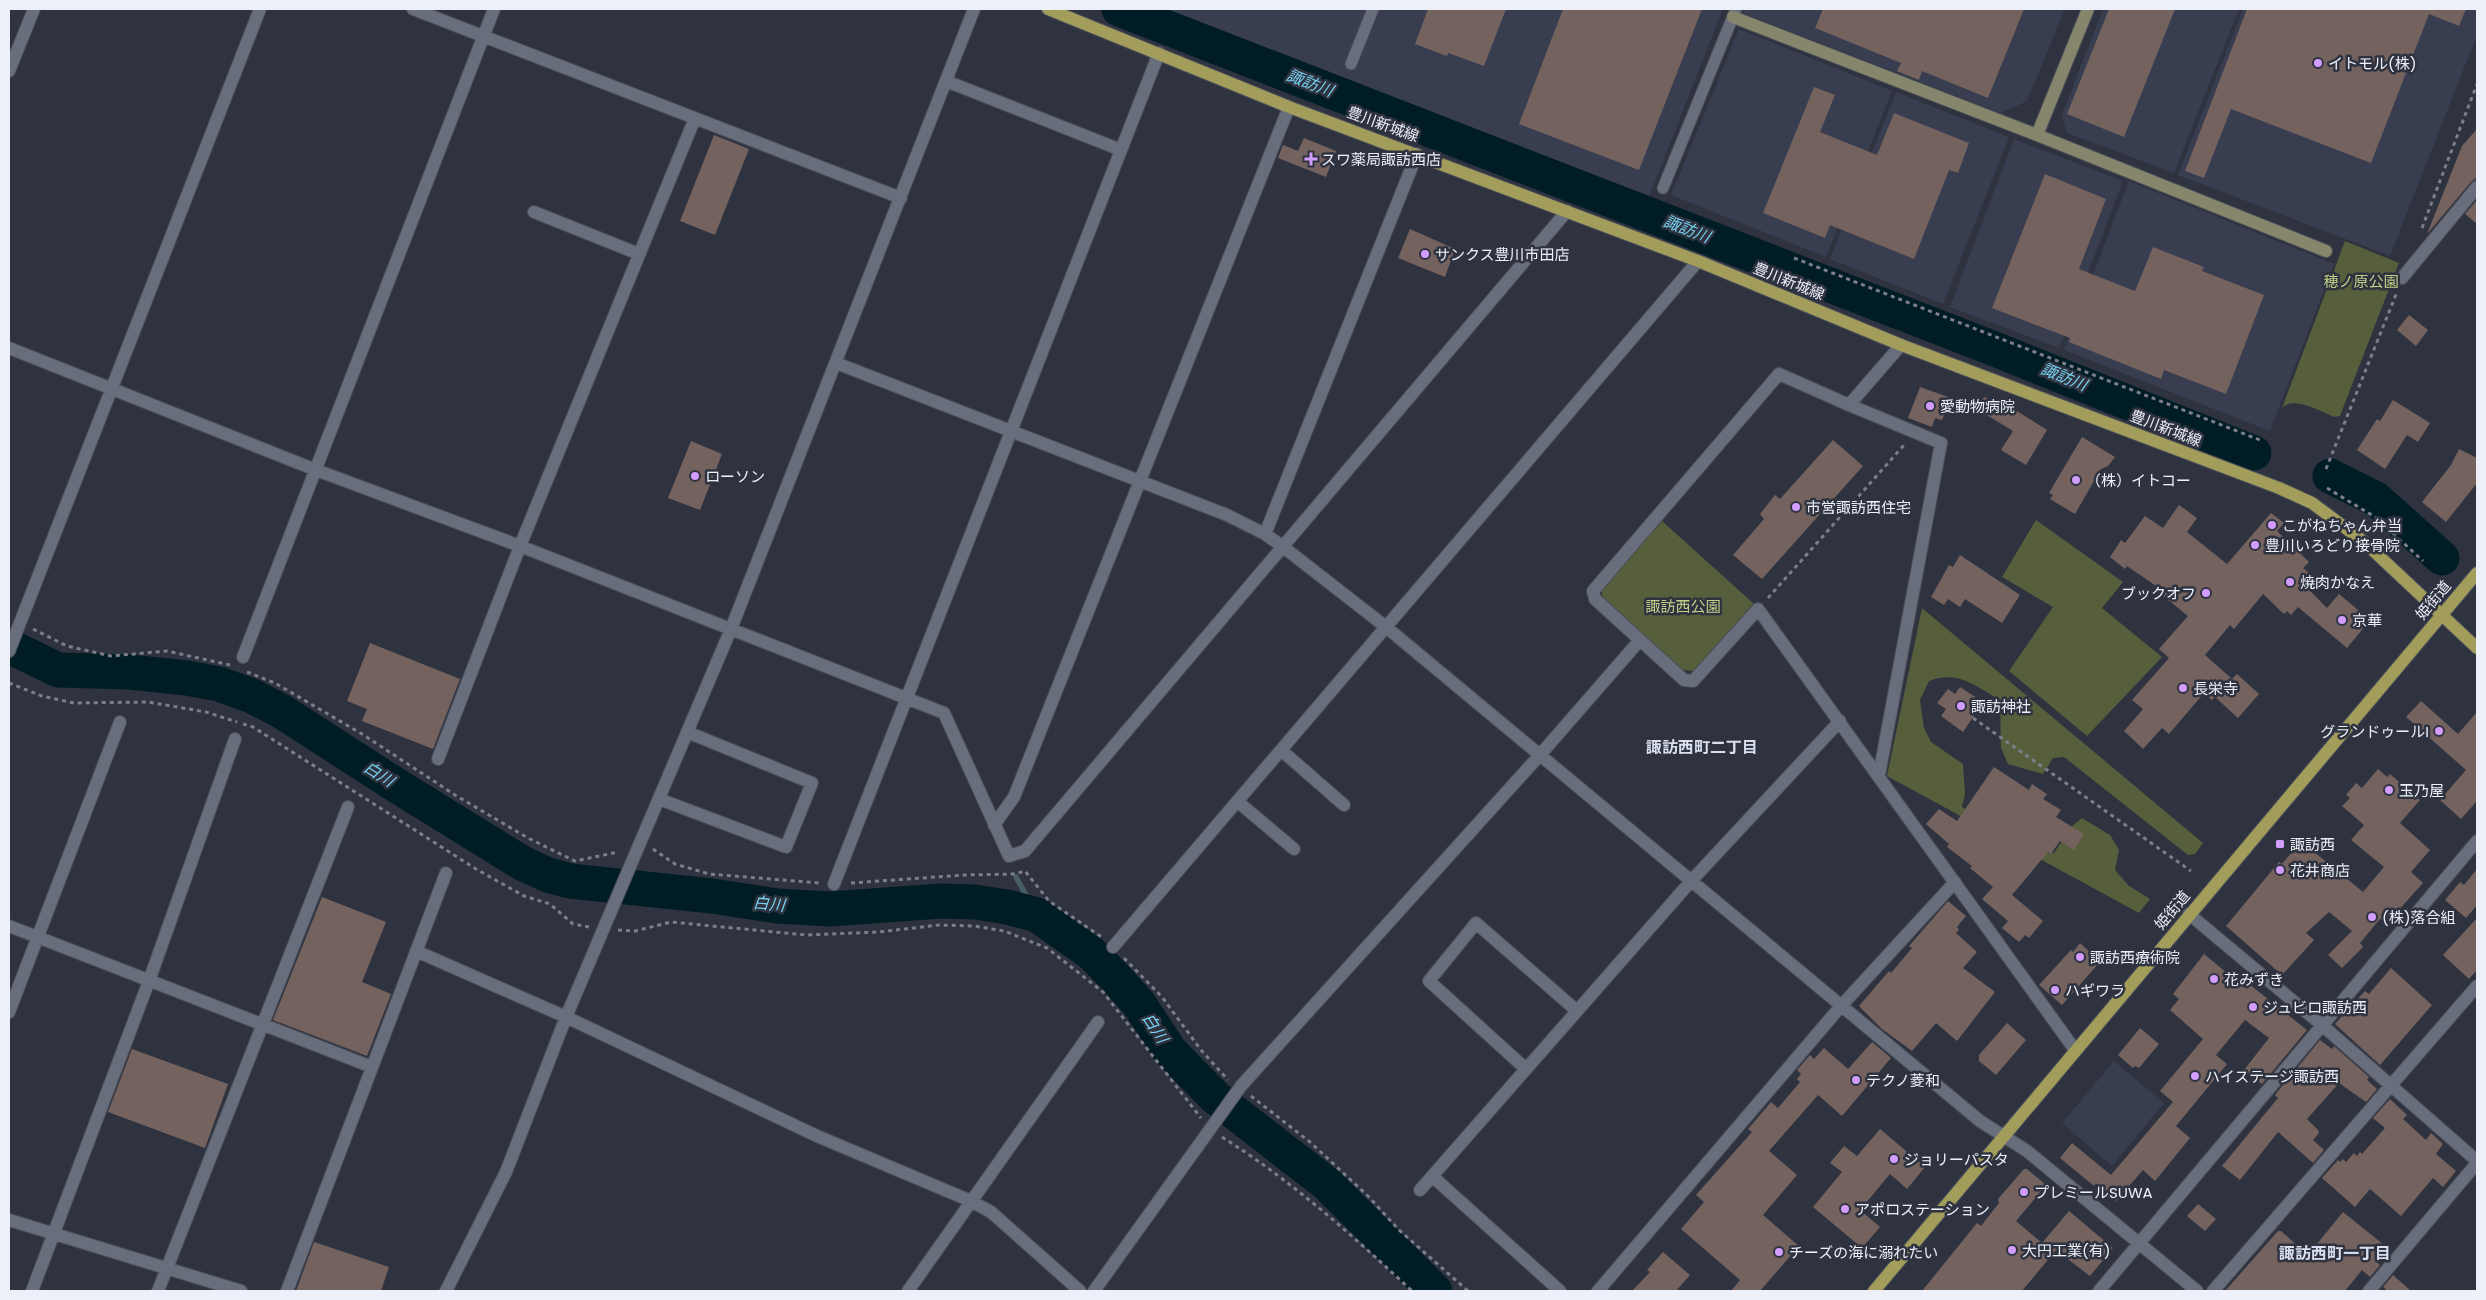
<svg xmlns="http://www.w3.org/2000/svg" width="2486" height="1300" viewBox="0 0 2486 1300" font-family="Poppins,'Noto Sans JP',sans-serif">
<rect width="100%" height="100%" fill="#2f3340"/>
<path fill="#383d4f" d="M 1164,9 L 1723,9 L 1649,197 Z
M 1745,9 L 2065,9 L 2027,101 L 2001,113 L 1743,13 Z
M 2103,9 L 2239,9 L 2174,173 L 2067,133 L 2062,115 Z
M 2243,9 L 2477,9 L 2477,35 L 2390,256 L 2178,175 Z
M 1739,29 L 1892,91 L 1826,257 L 1671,195 Z
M 1896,92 L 2009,137 L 1943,304 L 1830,259 Z
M 2014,139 L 2123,181 L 2059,348 L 1950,307 Z
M 2129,181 L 2334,264 L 2270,431 L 2064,350 Z
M 2114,1061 L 2164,1103 L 2112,1166 L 2062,1123 Z"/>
<path fill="#565e3b" d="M 2345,241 L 2399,263 L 2340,416 L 2335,417 C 2320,412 2296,395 2282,408 Z
M 2036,520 L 2123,582 L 2102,608 L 2162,657 L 2087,736 L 2009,671 L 2053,607 L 2002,577 Z
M 1662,521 L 1754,604 L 1694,671 L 1682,670 L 1602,599 L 1602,588 Z
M 1922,608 L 2203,843 L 2195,854 L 2188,855 L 2064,757 L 2053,758 L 2043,774 L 2008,764 L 2001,748 L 2000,700 C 1975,686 1958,670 1929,681 L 1920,700 L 1924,728 L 1931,742 L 1963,764 L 1965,794 L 1962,807 L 2042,852 L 2054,853 L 2071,827 L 2082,818 L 2110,835 L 2119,850 L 2115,870 L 2129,886 L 2150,899 L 2139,913 L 1887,776 Z"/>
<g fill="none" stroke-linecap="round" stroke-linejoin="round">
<path stroke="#475c65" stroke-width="5.5" d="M 1016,877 L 1037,915"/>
<path stroke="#001d26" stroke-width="35" d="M 1119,9 L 1987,346 L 2254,453
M 2330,476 L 2376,499 L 2442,558
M 9,646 L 58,670 L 129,672 L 187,678 L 219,684 L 252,696 L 281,711 L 399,787 L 522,863 L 548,875 L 570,881 L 712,896 L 777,906 L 830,909 L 941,901 L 975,902 L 1007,907 L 1037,915 L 1091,953 L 1113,975 L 1139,1004 L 1170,1051 L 1216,1098 L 1327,1184 L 1435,1291"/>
</g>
<path fill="#74625f" d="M 1428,9 L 1506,9 L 1484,66 L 1448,53 L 1447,56 L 1415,44 Z
M 1563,9 L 1702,9 L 1639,170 L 1519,124 Z
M 1823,9 L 2024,9 L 1988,98 L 1922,71 L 1919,80 L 1897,71 L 1901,63 L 1815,28 Z
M 2109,9 L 2175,9 L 2124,137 L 2067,114 Z
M 2247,9 L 2466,9 L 2459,26 L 2429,14 L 2371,163 L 2231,109 L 2204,178 L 2185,171 Z
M 1814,87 L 1835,95 L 1820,132 L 1877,155 L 1894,113 L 1969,143 L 1958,173 L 1949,170 L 1914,259 L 1830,225 L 1825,238 L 1763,213 Z
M 2477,129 L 2477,177 L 2471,182 L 2427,234 L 2462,146 Z
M 714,135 L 749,149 L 715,235 L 680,221 Z
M 1304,138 L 1336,151 L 1326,177 L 1278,158 L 1283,145 L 1298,151 Z
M 2045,174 L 2106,199 L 2079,269 L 2135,291 L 2153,247 L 2204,267 L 2202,271 L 2264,295 L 2226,394 L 2164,370 L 2161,379 L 2069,342 L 2070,338 L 1992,308 Z
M 2477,200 L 2477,224 L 2465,214 Z
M 1410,229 L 1455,249 L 1445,277 L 1398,258 Z
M 2409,315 L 2428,330 L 2416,346 L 2397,330 Z
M 1920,387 L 1951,398 L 1942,420 L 1935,418 L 1932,427 L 1908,418 Z
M 1984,397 L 2017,411 L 2047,430 L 2026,465 L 2001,450 L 2013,431 L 1977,409 Z
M 2393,400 L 2430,423 L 2418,442 L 2407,435 L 2385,469 L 2357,450 L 2377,419 L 2380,421 Z
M 2082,437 L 2115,457 L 2108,466 L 2101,469 L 2075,514 L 2050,499 L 2053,495 L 2049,493 Z
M 1833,440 L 1863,466 L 1762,579 L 1733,555 L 1764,519 L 1760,514 L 1775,495 L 1780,499 Z
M 691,441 L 722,454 L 700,510 L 668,498 Z
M 2459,449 L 2477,458 L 2477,483 L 2446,522 L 2422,502 L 2451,465 Z
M 2179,505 L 2197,518 L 2187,532 L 2227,564 L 2271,513 L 2284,523 L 2277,531 L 2309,562 L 2303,568 L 2309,573 L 2304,579 L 2307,582 L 2304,585 L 2327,608 L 2339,594 L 2370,620 L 2347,648 L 2298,607 L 2291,615 L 2287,611 L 2284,614 L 2263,594 L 2234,629 L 2230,625 L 2205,655 L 2232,679 L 2237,674 L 2259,694 L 2238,718 L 2215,697 L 2212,700 L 2204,693 L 2169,734 L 2162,728 L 2143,749 L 2124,731 L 2143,709 L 2132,700 L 2169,658 L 2159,649 L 2188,616 L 2157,591 L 2159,588 L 2127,566 L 2125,569 L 2110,557 L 2121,540 L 2125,543 L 2145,516 L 2163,528 Z
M 1960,555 L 2020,595 L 2002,623 L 1965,599 L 1960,607 L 1948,599 L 1944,605 L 1931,597 L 1949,565 L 1953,567 Z
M 370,643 L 460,679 L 433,749 L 362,721 L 367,709 L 347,701 Z
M 1960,687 L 1983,702 L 1963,732 L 1941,716 L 1946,709 L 1937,703 L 1948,689 L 1955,694 Z
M 2421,701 L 2458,734 L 2477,712 L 2477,801 L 2461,819 L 2440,800 L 2466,770 L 2406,717 Z
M 1994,767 L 2029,790 L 2032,784 L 2047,794 L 2043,799 L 2061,810 L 2056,817 L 2084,834 L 2074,850 L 2060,841 L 2051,854 L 2048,852 L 2012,895 L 2043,921 L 2029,938 L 2025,935 L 2019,942 L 2002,928 L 2008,921 L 1982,899 L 1993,887 L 1970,868 L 1972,866 L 1947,847 L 1949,844 L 1926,824 L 1939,809 L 1957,821 Z
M 2378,769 L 2387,777 L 2390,774 L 2420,800 L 2400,823 L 2430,850 L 2411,872 L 2423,883 L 2386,924 L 2380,919 L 2360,943 L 2363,947 L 2342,968 L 2328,955 L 2352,931 L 2329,912 L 2306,933 L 2314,940 L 2282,975 L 2226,926 L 2279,862 L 2282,864 L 2301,841 L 2363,892 L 2384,867 L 2351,840 L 2364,825 L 2342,806 L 2350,798 L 2346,795 L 2356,783 L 2362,788 Z
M 2477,869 L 2477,905 L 2466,918 L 2445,900 L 2460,882 L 2464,885 Z
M 322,897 L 386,922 L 362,982 L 391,994 L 367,1056 L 273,1020 Z
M 1948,901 L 1966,916 L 1957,927 L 1959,930 L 1956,933 L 1977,952 L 1963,968 L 1995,992 L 1957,1041 L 1936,1023 L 1912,1051 L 1882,1029 L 1859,1006 L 1889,971 L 1891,973 L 1912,948 L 1909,946 Z
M 2477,918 L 2477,970 L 2469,979 L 2443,955 Z
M 2080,943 L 2100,962 L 2062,1005 L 2039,985 L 2071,950 L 2073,952 Z
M 2204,954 L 2245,988 L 2249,984 L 2307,1030 L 2262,1084 L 2244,1070 L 2269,1038 L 2245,1020 L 2216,1055 L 2227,1064 L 2176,1126 L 2190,1138 L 2155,1181 L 2143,1170 L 2116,1201 L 2096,1183 L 2094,1186 L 2060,1158 L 2072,1143 L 2111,1175 L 2173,1102 L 2160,1091 L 2203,1039 L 2170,1010 L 2179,999 L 2173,994 Z
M 2391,968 L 2432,1005 L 2380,1065 L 2335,1024 L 2365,991 L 2369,994 Z
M 2007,1023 L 2026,1040 L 1996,1075 L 1979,1061 L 1979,1055 Z
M 2140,1028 L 2159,1044 L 2139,1068 L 2135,1066 L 2133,1068 L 2118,1055 Z
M 2320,1040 L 2332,1049 L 2334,1046 L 2369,1077 L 2367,1080 L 2377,1089 L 2366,1102 L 2339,1083 L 2307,1119 L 2318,1130 L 2319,1133 L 2313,1140 L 2324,1150 L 2313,1163 L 2278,1132 L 2240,1180 L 2222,1166 L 2278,1098 L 2275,1095 Z
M 1872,1042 L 1891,1058 L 1842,1116 L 1818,1095 L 1769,1151 L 1797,1175 L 1763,1215 L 1799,1246 L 1760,1291 L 1731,1291 L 1740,1280 L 1681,1229 L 1704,1202 L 1696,1195 L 1752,1132 L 1748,1129 L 1771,1102 L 1778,1108 L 1800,1082 L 1797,1079 L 1801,1074 L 1797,1070 L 1810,1055 L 1814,1059 L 1824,1048 L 1848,1069 Z
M 132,1049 L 228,1084 L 205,1148 L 108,1112 Z
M 2390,1099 L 2407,1115 L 2403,1119 L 2426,1140 L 2431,1133 L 2443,1144 L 2436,1154 L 2456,1171 L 2443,1187 L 2433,1178 L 2401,1216 L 2370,1189 L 2355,1207 L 2322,1178 L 2338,1160 L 2340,1162 L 2343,1159 L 2346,1162 L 2354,1153 L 2357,1156 L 2360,1152 L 2362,1154 L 2385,1128 L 2373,1118 Z
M 1880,1129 L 1925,1167 L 1907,1189 L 1890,1174 L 1860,1210 L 1880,1227 L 1862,1248 L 1813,1207 L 1842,1172 L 1830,1163 L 1844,1146 L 1857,1156 Z
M 2024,1169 L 2027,1169 L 2046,1185 L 2016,1221 L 2042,1243 L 2069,1211 L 2113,1248 L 2090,1276 L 2056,1250 L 2022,1291 L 1922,1291 L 1977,1223 L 1981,1226 L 1999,1203 L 1998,1199 Z
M 2198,1204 L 2216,1219 L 2205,1231 L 2187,1216 Z
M 2343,1212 L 2389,1249 L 2377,1262 L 2380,1265 L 2370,1277 L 2362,1270 L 2345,1291 L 2225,1291 L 2278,1231 L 2281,1231 L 2308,1255 Z
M 314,1242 L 389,1267 L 381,1291 L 296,1291 Z
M 1663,1252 L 1690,1275 L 1676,1291 L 1632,1291 L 1650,1272 L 1647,1270 Z
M 2393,1275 L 2411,1291 L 2388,1291 L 2383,1287 Z"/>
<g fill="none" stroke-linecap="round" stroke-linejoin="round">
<defs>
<path id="lane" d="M 1351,64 L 1373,9
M 1663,188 L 1736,9"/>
<path id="street" d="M 413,9 L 901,198
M 9,71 L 34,9
M 946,81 L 1121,150
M 534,212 L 639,254
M 2402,278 L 2477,187
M 9,348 L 316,470 L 520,546 L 944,713 L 1009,856 L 1025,851 L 1567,211
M 836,363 L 1227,515 L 1265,534 L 1282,546 L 1386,627 L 1980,1121 L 2027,1151 L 2197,1291
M 1849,405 L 1941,443 L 1879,775
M 1265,534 L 1417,154
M 1640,640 L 1684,680 L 1693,681 L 1758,609 L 2075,1050
M 9,651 L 260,9
M 243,657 L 494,9
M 1281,750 L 1344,805
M 438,759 L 520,546 L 695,118
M 659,799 L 786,847 L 812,783 L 687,732
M 1237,801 L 1294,849
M 994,825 L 1014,797 L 1289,107
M 834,884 L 1159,53
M 2189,914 L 2323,1026 L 2477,1161
M 9,926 L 372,1067
M 1113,947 L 1698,261
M 416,951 L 566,1017 L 817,1136 L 971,1201 L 991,1212 L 1080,1291
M 9,1012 L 120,722
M 1526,1069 L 1429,981 L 1476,923 L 1577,1011
M 1432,1176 L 1560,1291
M 1420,1190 L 1692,880 L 1840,721
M 9,1220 L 241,1291
M 32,1291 L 149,981 L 235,739
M 158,1291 L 348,807
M 287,1291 L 446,873
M 446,1291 L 506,1172 L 566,1017 L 731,629 L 974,9
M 908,1291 L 1098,1022
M 1094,1291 L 1241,1086 L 1539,756 L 1640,640 L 1595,599 L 1593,591 L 1779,374 L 1849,405 L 1901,345
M 1598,1291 L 1841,1006 L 1955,882
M 2099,1291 L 2477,841
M 2213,1291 L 2477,986
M 2369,1291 L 2477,1163"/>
<path id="secondary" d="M 1733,17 L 2037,135 L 2326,251
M 2037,135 L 2088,9"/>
<path id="primary" d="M 1048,9 L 1289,107 L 1698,261 L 1901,345 L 2279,488 L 2312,503 L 2363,541 L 2477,648
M 1874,1291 L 2477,573"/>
</defs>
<use href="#lane" stroke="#4a4e58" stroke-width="13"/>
<use href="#street" stroke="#4a4e58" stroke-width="14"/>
<use href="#secondary" stroke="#4a4e58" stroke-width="14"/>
<use href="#primary" stroke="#4a4e58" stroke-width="14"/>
<path stroke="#7c7f8a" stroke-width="3" stroke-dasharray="4 4" stroke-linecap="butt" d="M 2422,228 L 2477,84
M 1794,258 L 2260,440
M 2326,469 L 2397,292
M 2327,488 L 2375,517 L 2423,561
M 1768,598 L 1905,444
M 33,629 L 67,646 L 111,656 L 167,651 L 230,665
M 247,672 L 275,683 L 362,734 L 455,795 L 528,838 L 575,861 L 618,852
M 9,683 L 42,696 L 74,703 L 148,702 L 206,712 L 237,722
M 1973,718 L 2191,871
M 243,724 L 253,727 L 476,869 L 524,896 L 550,904 L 573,924 L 589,927
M 653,849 L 675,864 L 709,874 L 820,883
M 851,883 L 964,875 L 1015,874 L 1025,871 L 1049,901 L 1103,938
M 618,930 L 635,931 L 671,922 L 806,935 L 879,932 L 939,925 L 974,926 L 1004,931 L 1047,948 L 1103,992 L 1201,1118
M 1124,958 L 1162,997 L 1201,1050 L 1228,1080
M 1251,1096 L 1310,1142 L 1369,1197 L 1398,1229 L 1468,1291
M 1222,1137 C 1292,1181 1352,1235 1412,1291"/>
<use href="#lane" stroke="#696e7d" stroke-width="11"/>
<use href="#street" stroke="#696e7d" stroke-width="12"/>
<use href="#secondary" stroke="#86866c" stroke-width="12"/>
<use href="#primary" stroke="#a39d5b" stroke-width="12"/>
</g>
<g fill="#d29dfd" stroke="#2f3340" stroke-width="2">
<circle cx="2318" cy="63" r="5"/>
<path d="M1308.5 151.5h5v5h5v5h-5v5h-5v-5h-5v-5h5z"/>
<circle cx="1425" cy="254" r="5"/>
<circle cx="1930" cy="406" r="5"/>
<circle cx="695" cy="476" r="5"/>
<circle cx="2076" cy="480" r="5"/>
<circle cx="1796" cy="507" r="5"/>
<circle cx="2272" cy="525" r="5"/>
<circle cx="2255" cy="545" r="5"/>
<circle cx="2290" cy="582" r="5"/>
<circle cx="2206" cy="593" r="5"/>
<circle cx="2342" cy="620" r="5"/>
<circle cx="2183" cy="688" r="5"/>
<circle cx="1961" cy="706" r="5"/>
<circle cx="2439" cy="731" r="5"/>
<circle cx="2389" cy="790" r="5"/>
<rect x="2275" y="839" width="10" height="10" rx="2.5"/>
<circle cx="2280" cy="870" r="5"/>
<circle cx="2372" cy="917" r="5"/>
<circle cx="2080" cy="957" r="5"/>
<circle cx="2214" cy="979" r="5"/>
<circle cx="2055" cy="990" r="5"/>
<circle cx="2253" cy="1007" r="5"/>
<circle cx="2195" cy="1076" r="5"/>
<circle cx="1856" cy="1080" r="5"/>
<circle cx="1894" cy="1159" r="5"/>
<circle cx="2024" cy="1192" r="5"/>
<circle cx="1845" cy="1209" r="5"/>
<circle cx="2012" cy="1250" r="5"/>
<circle cx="1779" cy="1252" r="5"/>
</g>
<g text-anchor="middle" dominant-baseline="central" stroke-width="5" stroke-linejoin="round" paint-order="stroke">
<g font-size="15" fill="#edf0f8" stroke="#2f3340" text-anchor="start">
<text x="2328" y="63">イトモル(株)</text>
<text x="1321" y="159">スワ薬局諏訪西店</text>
<text x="1435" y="254">サンクス豊川市田店</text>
<text x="1940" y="406">愛動物病院</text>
<text x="705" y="476">ローソン</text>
<text x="2086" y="480">（株）イトコー</text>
<text x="1806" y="507">市営諏訪西住宅</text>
<text x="2282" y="525">こがねちゃん弁当</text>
<text x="2265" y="545">豊川いろどり接骨院</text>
<text x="2300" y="582">焼肉かなえ</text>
<text x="2196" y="593" text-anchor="end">ブックオフ</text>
<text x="2352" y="620">京華</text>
<text x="2193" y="688">長栄寺</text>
<text x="1971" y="706">諏訪神社</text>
<text x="2429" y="731" text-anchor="end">グランドゥールI</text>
<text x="2399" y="790">玉乃屋</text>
<text x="2290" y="844">諏訪西</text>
<text x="2290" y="870">花井商店</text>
<text x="2382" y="917">(株)落合組</text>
<text x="2090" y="957">諏訪西療術院</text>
<text x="2224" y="979">花みずき</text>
<text x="2065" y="990">ハギワラ</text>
<text x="2263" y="1007">ジュビロ諏訪西</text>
<text x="2205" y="1076">ハイステージ諏訪西</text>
<text x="1866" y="1080">テクノ菱和</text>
<text x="1904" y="1159">ジョリーパスタ</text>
<text x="2034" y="1192">プレミールSUWA</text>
<text x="1855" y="1209">アポロステーション</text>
<text x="2022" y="1250">大円工業(有)</text>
<text x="1789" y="1252">チーズの海に溺れたい</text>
</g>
<g font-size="15" fill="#edf0f8" stroke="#2f3340">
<text transform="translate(1383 124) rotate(20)">豊川新城線</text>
<text transform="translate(1789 281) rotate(22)">豊川新城線</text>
<text transform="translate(2166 428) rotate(21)">豊川新城線</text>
<text transform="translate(2433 600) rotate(-50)">姫街道</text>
<text transform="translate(2172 910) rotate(-50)">姫街道</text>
</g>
<g font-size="15" fill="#bfd188" stroke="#2f3340">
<text x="2361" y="281">穂ノ原公園</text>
<text x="1683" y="606">諏訪西公園</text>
</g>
<g font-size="16" font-style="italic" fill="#76d3f1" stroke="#2f3340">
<text transform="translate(1310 83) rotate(21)">諏訪川</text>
<text transform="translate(1687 229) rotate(21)">諏訪川</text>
<text transform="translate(2064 377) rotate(22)">諏訪川</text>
<text transform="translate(379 774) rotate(32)">白川</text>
<text transform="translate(769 904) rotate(5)">白川</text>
<text transform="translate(1155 1028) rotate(57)">白川</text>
</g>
<g font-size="16" font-weight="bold" fill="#dadfef" stroke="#2f3340">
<text x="1702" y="747">諏訪西町二丁目</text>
<text x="2335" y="1253">諏訪西町一丁目</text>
</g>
</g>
<rect width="2486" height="1300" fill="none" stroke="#edf0f8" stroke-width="20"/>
</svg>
